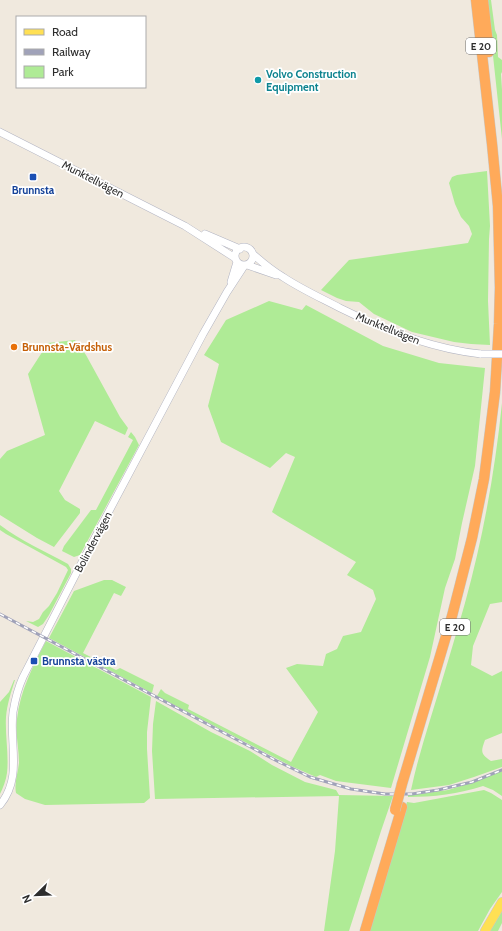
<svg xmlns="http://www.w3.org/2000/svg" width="502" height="931" viewBox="0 0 502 931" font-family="Cabin,sans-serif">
<rect width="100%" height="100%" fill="#f0e9de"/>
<path fill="#afeb96" d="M 487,0 L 491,0 L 495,30 L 497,35 L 498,57 L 502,60 L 502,72 L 501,74 L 502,90 L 502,139 Z
M 487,171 L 490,226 L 489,239 L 488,301 L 490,345 L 471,344 L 454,342 L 412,332 L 374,314 L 359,302 L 346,301 L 337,298 L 321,290 L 349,260 L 468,243 L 472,234 L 469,226 L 461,217 L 455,204 L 449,183 L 452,177 L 457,175 Z
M 269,301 L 302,310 L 306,305 L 383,346 L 439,363 L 485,368 L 475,466 L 462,523 L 455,559 L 445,588 L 430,657 L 391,788 L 336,781 L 320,775 L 316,777 L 291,766 L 157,696 L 161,689 L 165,693 L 189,705 L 188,709 L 291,762 L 318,712 L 286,668 L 297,664 L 323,666 L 326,654 L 337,649 L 343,636 L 361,632 L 376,599 L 373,590 L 347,575 L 356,562 L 278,516 L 272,512 L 295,457 L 286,453 L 270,468 L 221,442 L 208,406 L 219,364 L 204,355 L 226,320 Z
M 75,340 L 86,355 L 120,417 L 128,428 L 125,435 L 95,421 L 59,491 L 65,500 L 80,509 L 80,513 L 54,547 L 37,538 L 0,515 L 0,459 L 7,451 L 45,435 L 28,374 L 48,343 Z
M 502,403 L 502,602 L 490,604 L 473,646 L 471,665 L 492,676 L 502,671 L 502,733 L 485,740 C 481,751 480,754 491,761 L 502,759 L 502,767 L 474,777 L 449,785 L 411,790 C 416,766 423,743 430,720 C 442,681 454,642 465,603 C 483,538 495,471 502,403 Z
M 131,432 L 135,437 L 139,445 L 80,555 L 74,557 L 62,551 L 64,546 L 91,510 L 96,510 L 133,440 L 128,437 Z
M 0,525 C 21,541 45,551 68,564 L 71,569 L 71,573 L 49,615 L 43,624 L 38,627 L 26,621 L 33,622 L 39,619 L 43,612 L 49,606 L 57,593 L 68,570 L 66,567 L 6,534 L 0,530 Z
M 104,580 L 112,580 L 126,587 L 121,596 L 114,593 L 83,653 L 116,670 L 120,668 L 154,685 L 152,693 L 49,638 L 74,591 Z
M 46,641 L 151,697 L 147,732 L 147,749 L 150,798 L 144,803 L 45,805 L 25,799 L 16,793 C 14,783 18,773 19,763 C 19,748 15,733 17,719 C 20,691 33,666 46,641 Z
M 14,680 L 15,680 C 11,692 7,705 6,717 C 5,736 9,755 7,773 C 6,780 3,788 0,794 L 0,702 L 9,692 Z
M 156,701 L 211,732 L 250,751 L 272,765 L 305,782 L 336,790 L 339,795 L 393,796 L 381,831 L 349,931 L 324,931 L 335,851 L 339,796 L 155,799 L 152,751 L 153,724 Z
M 502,771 L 502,796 L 493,790 L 483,786 C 459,794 433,797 408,797 L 408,795 L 412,795 L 448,790 L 464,785 Z
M 484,790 L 491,793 L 502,800 L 502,892 L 490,909 L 478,931 L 369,931 L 400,824 L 407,802 L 414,803 Z
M 502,911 L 502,923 L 498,931 L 490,931 Z"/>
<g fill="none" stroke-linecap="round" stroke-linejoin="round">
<defs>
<path id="minor" d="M 0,132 L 185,226 L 235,258
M 205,234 L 240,249
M235 256a9 9 0 1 1 18 0a9 9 0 1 1-18 0Z
M 254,255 C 263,263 273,271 283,277 C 301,289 321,298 340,308 C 384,330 432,349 481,354
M 247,265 L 276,275
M 231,282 L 237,262
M 0,805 C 23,777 9,744 13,712 C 15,700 18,688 23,677 L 81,564 L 203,334 L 227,292 L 244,266"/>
<path id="major" d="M 485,931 L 502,902"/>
<path id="highway" d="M 483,0 L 489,52
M 402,784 L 452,616 L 472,538 L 484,479 L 495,392 L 499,324 L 500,288 L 498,206 L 492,144 L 476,0
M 365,931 L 402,807"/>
</defs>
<use href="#minor" stroke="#b2b4c2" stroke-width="8"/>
<use href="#major" stroke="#c8c8c8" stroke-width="10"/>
<use href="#highway" stroke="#c8c8c8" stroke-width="11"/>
<use href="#minor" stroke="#fff" stroke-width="7"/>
<use href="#major" stroke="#ffe054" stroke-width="9"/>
<use href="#highway" stroke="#ffaa5a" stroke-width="10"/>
<defs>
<path id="rail" d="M 0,614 L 277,761 L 310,777 L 351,789 L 385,794 L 412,794 L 438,790 L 472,782 L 502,770"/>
</defs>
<use href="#rail" stroke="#a0a2b9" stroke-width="3"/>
<use href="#rail" stroke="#fff" stroke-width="1.5" stroke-dasharray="4.5" stroke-linecap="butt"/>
<defs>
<path id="minor-bridge" d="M 481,354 L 502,354"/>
<path id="highway-bridge" d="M 395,810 L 402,784"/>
</defs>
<use href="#minor-bridge" stroke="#b2b4c2" stroke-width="8" stroke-linecap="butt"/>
<use href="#highway-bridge" stroke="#c8c8c8" stroke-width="11" stroke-linecap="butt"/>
<use href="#minor-bridge" stroke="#fff" stroke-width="7"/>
<use href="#highway-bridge" stroke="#ffaa5a" stroke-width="10"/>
</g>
<circle fill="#0f9aa8" stroke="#fff" stroke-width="1.5" cx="258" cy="80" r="4"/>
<g fill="#1a4fb4" stroke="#fff" stroke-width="1.5">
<rect x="29" y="173" width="8" height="8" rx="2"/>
<rect x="30" y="657" width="8" height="8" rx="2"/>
</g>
<circle fill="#e8710a" stroke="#fff" stroke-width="1.5" cx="14" cy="347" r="4"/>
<g text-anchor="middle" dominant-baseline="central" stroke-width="3.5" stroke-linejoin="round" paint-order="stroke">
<g fill="#fff" stroke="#6c6c6c" stroke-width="1">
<rect x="466" y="38" width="30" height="16" rx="3"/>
<rect x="440" y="619" width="30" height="16" rx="3"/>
</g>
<g font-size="10" font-weight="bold" fill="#2d2d2d">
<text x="481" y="46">E 20</text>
<text x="455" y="627">E 20</text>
</g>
<g font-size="11" font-weight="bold" fill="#0d838f" stroke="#fff" text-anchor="start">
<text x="266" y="74">Volvo Construction<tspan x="266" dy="13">Equipment</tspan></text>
</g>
<g font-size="11" fill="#2d2d2d" stroke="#fff">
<text transform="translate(93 179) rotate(27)">Munktellvägen</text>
<text transform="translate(388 328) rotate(22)">Munktellvägen</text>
<text transform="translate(93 542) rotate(-62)">Bolindervägen</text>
</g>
<g font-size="11" font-weight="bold" fill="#164399" stroke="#fff">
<text x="33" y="190">Brunnsta</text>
<text x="42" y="661" text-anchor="start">Brunnsta västra</text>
</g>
<g font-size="11" font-weight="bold" fill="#c56008" stroke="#fff" text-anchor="start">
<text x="22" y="347">Brunnsta-Värdshus</text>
</g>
</g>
<rect x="16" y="16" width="130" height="72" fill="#ffffff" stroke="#ababab"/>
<rect x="24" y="29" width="20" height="6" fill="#ffe054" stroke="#ababab"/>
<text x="52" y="36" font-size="12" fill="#2d2d2d">Road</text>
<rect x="24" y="49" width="20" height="6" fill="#a0a2b9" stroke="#ababab"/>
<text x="52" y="56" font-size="12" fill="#2d2d2d">Railway</text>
<rect x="24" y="66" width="20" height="12" fill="#afeb96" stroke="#ababab"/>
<text x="52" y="76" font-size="12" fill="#2d2d2d">Park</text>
<g transform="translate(36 895) rotate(247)" stroke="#ffffff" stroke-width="3" paint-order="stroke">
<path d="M0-3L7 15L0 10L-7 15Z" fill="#2d2d2d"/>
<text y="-6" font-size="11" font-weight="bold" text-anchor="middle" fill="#2d2d2d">N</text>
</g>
</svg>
